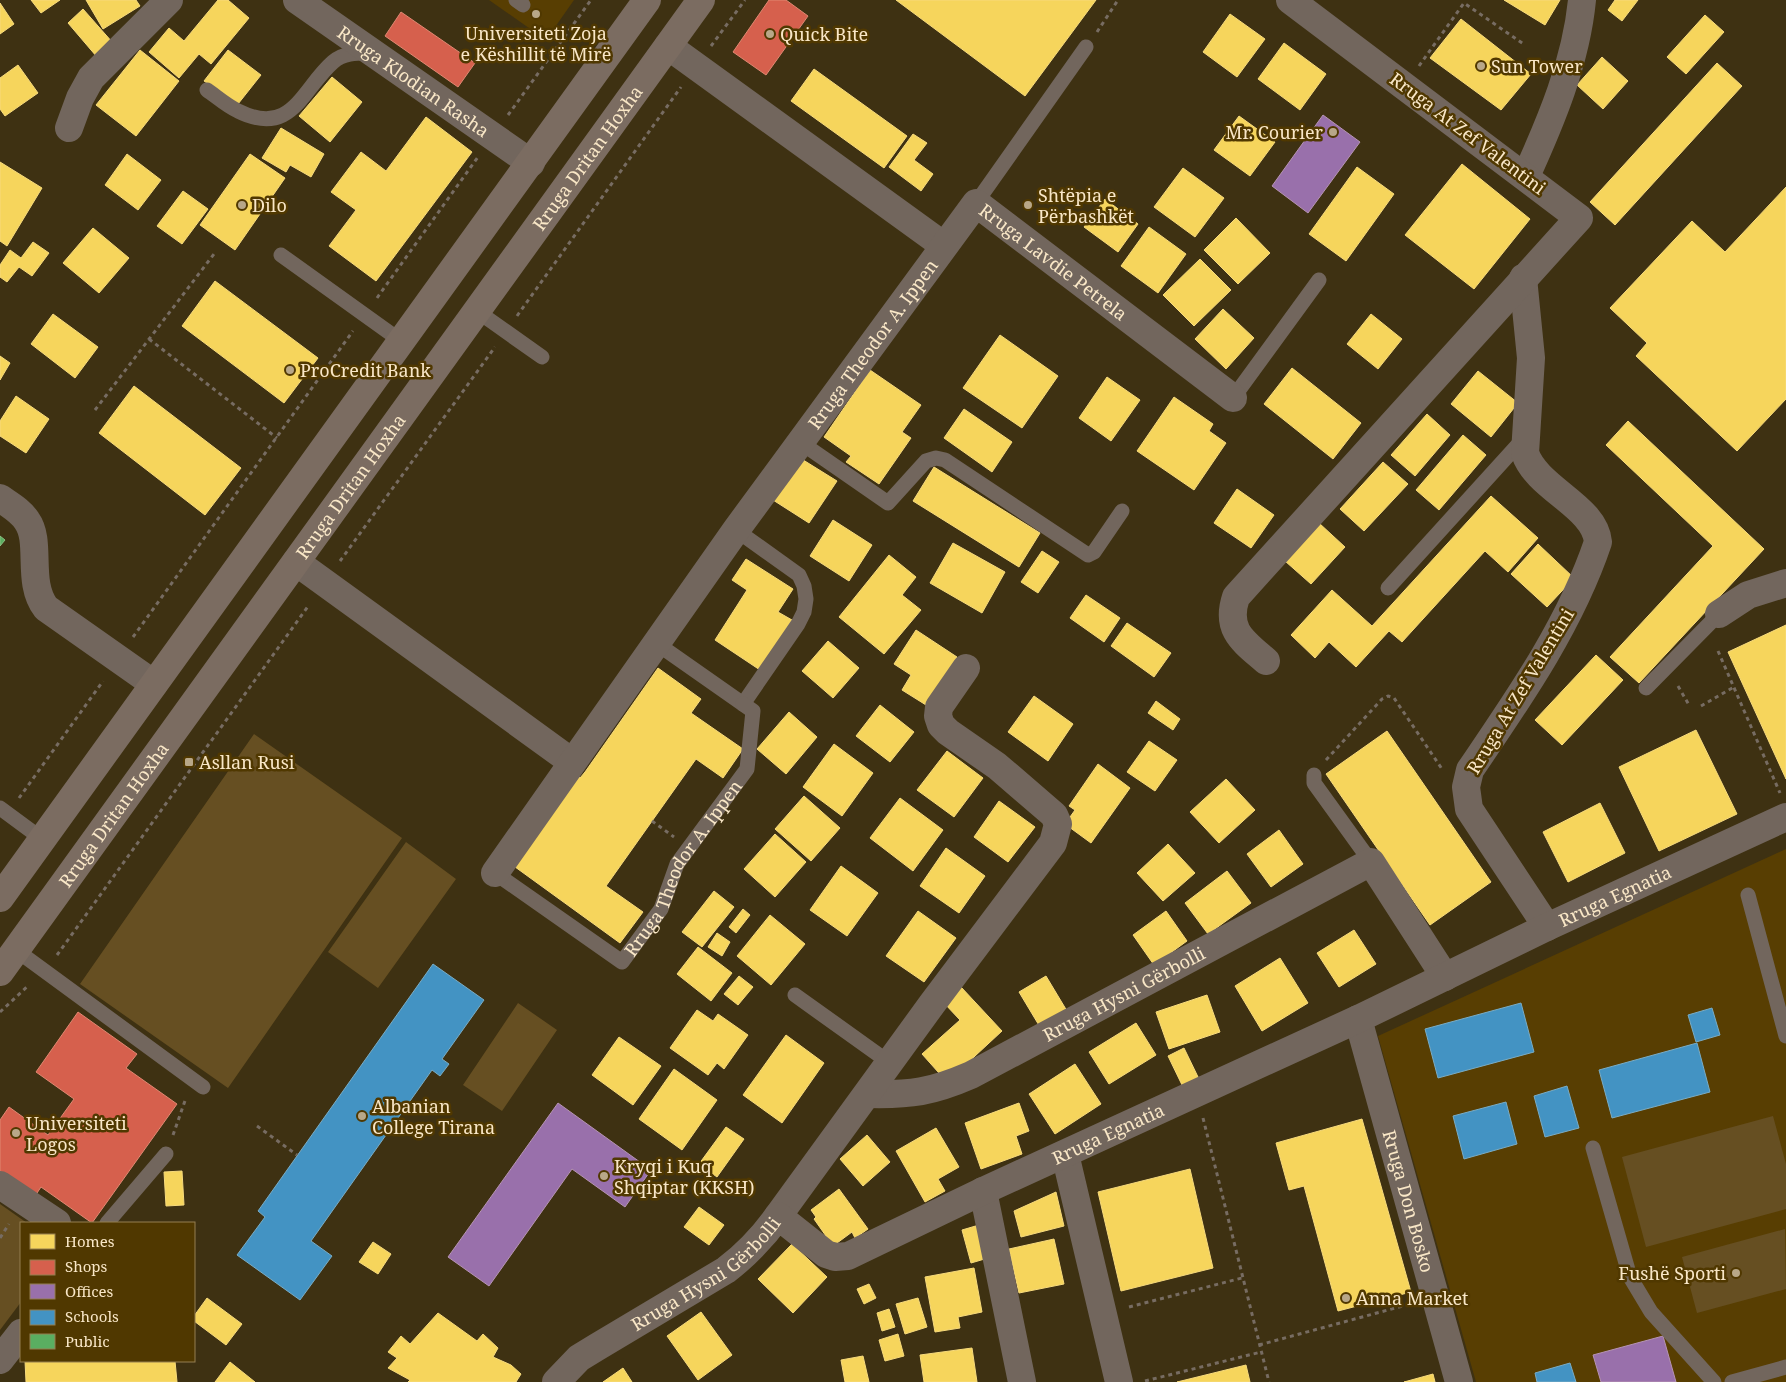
<svg xmlns="http://www.w3.org/2000/svg" width="1786" height="1382" viewBox="0 0 1786 1382" font-family="'Noto Serif',serif">
<rect width="100%" height="100%" fill="#3e3112"/>
<path fill="#583e02" d="M 489,0 L 574,0 L 546,40 Z
M 1786,849 L 1786,1382 L 1476,1382 L 1378,1036 Z"/>
<path fill="#664f22" d="M 254,734 L 402,838 L 228,1088 L 80,984 Z
M 406,842 L 456,879 L 378,988 L 328,952 Z
M 518,1003 L 557,1030 L 502,1111 L 463,1085 Z
M 1773,1116 L 1786,1164 L 1786,1209 L 1646,1247 L 1622,1157 Z
M 0,1204 L 27,1223 L 21,1223 L 21,1302 L 0,1330 Z
M 1785,1229 L 1786,1289 L 1697,1313 L 1682,1257 Z"/>
<path fill="#f6d55c" stroke="#f7da7c" d="M 31,0 L 60,0 L 41,13 Z
M 86,0 L 136,0 L 140,6 L 103,29 Z
M 218,0 L 228,0 L 249,18 L 211,64 L 199,54 L 179,78 L 149,52 L 169,28 L 184,41 Z
M 896,0 L 1096,0 L 1025,96 Z
M 1504,0 L 1560,0 L 1545,25 Z
M 1615,0 L 1638,0 L 1622,21 L 1608,10 Z
M 0,3 L 14,24 L 0,34 Z
M 83,9 L 113,43 L 97,57 L 68,23 Z
M 1230,14 L 1265,39 L 1237,77 L 1203,52 Z
M 1705,15 L 1724,32 L 1686,74 L 1667,57 Z
M 1461,19 L 1531,74 L 1501,110 L 1430,58 Z
M 1284,43 L 1326,74 L 1300,110 L 1258,79 Z
M 140,50 L 179,81 L 136,136 L 96,105 Z
M 228,50 L 261,75 L 238,104 L 204,81 Z
M 1602,57 L 1628,81 L 1603,109 L 1577,85 Z
M 1717,63 L 1742,86 L 1615,225 L 1590,202 Z
M 18,65 L 38,93 L 5,116 L 0,109 L 0,78 Z
M 814,69 L 907,136 L 884,168 L 791,101 Z
M 332,77 L 362,102 L 330,142 L 299,116 Z
M 1239,116 L 1275,142 L 1250,176 L 1214,150 Z
M 426,117 L 472,152 L 376,281 L 329,246 L 356,210 L 331,192 L 361,152 L 386,171 Z
M 281,128 L 324,154 L 311,177 L 290,165 L 286,172 L 262,158 Z
M 913,134 L 927,143 L 914,160 L 933,174 L 921,191 L 889,167 Z
M 127,154 L 161,180 L 138,210 L 105,185 Z
M 250,154 L 285,178 L 235,250 L 200,225 Z
M 0,162 L 42,188 L 7,246 L 0,241 Z
M 1462,164 L 1530,219 L 1474,289 L 1405,235 Z
M 1357,167 L 1394,194 L 1346,261 L 1309,234 Z
M 1183,168 L 1224,198 L 1195,237 L 1154,207 Z
M 1786,187 L 1786,399 L 1737,451 L 1636,356 L 1647,343 L 1610,308 L 1692,221 L 1725,252 Z
M 183,191 L 208,209 L 182,244 L 157,226 Z
M 1105,199 L 1138,224 L 1118,252 L 1084,227 Z
M 1236,218 L 1270,253 L 1238,284 L 1204,250 Z
M 1149,227 L 1186,254 L 1158,293 L 1121,266 Z
M 93,228 L 129,258 L 99,293 L 63,263 Z
M 33,242 L 49,253 L 32,276 L 19,267 L 7,282 L 0,277 L 0,265 L 10,250 L 21,258 Z
M 1200,259 L 1231,290 L 1194,326 L 1163,295 Z
M 215,281 L 318,358 L 284,403 L 182,326 Z
M 1223,309 L 1254,338 L 1226,369 L 1195,339 Z
M 53,314 L 98,347 L 75,378 L 31,344 Z
M 1371,314 L 1402,339 L 1378,369 L 1347,344 Z
M 1000,335 L 1058,376 L 1022,428 L 963,388 Z
M 0,356 L 10,363 L 0,380 Z
M 1292,368 L 1361,423 L 1333,459 L 1264,404 Z
M 870,370 L 921,405 L 902,432 L 911,438 L 879,484 L 846,462 L 851,456 L 824,437 Z
M 1478,371 L 1518,403 L 1491,437 L 1451,404 Z
M 1107,377 L 1140,400 L 1111,441 L 1079,418 Z
M 134,386 L 241,468 L 205,515 L 99,433 Z
M 16,396 L 49,419 L 26,453 L 0,436 L 0,421 Z
M 1174,397 L 1213,424 L 1209,431 L 1226,443 L 1194,490 L 1137,451 Z
M 964,409 L 1012,442 L 992,472 L 944,438 Z
M 1427,414 L 1450,435 L 1415,476 L 1391,455 Z
M 1628,421 L 1764,549 L 1639,683 L 1610,657 L 1713,546 L 1606,445 Z
M 1463,435 L 1486,455 L 1439,510 L 1416,490 Z
M 800,458 L 837,481 L 809,523 L 773,500 Z
M 1383,462 L 1408,484 L 1364,531 L 1340,509 Z
M 934,467 L 1040,533 L 1019,567 L 913,501 Z
M 1237,489 L 1274,515 L 1251,548 L 1214,523 Z
M 1491,496 L 1538,538 L 1508,572 L 1485,551 L 1402,642 L 1389,631 L 1356,667 L 1329,642 L 1315,658 L 1291,635 L 1332,590 L 1372,626 Z
M 833,520 L 872,545 L 849,581 L 810,556 Z
M 1319,523 L 1345,547 L 1311,584 L 1285,561 Z
M 953,543 L 1005,572 L 982,613 L 930,583 Z
M 1538,544 L 1574,578 L 1547,607 L 1511,574 Z
M 1042,551 L 1059,562 L 1038,593 L 1021,582 Z
M 889,555 L 916,577 L 902,595 L 921,610 L 884,654 L 839,617 Z
M 746,559 L 793,589 L 778,612 L 792,620 L 760,670 L 715,640 L 747,590 L 732,580 Z
M 1086,595 L 1120,618 L 1104,642 L 1070,618 Z
M 1127,623 L 1171,653 L 1154,677 L 1111,646 Z
M 1786,625 L 1786,779 L 1728,652 Z
M 916,630 L 957,657 L 926,705 L 902,690 L 911,675 L 894,664 Z
M 828,641 L 859,668 L 833,698 L 802,671 Z
M 1596,655 L 1623,680 L 1562,745 L 1535,720 Z
M 658,668 L 701,699 L 691,713 L 743,749 L 723,778 L 696,759 L 606,886 L 643,912 L 620,943 L 511,864 L 575,774 L 580,778 L 585,772 Z
M 1034,696 L 1073,724 L 1048,761 L 1008,732 Z
M 1156,701 L 1180,719 L 1173,730 L 1148,713 Z
M 880,705 L 914,732 L 890,762 L 856,736 Z
M 789,712 L 817,737 L 786,774 L 757,749 Z
M 1696,730 L 1737,814 L 1659,851 L 1619,767 Z
M 1387,731 L 1491,882 L 1430,925 L 1326,774 Z
M 1149,741 L 1177,760 L 1155,791 L 1127,772 Z
M 834,744 L 873,773 L 842,816 L 803,787 Z
M 947,751 L 983,778 L 954,817 L 917,790 Z
M 1098,764 L 1130,788 L 1091,843 L 1065,824 L 1075,810 L 1069,806 Z
M 1226,779 L 1255,810 L 1219,843 L 1190,812 Z
M 804,796 L 840,828 L 811,861 L 775,829 Z
M 900,798 L 943,830 L 913,871 L 870,838 Z
M 999,801 L 1035,827 L 1008,862 L 974,837 Z
M 1600,803 L 1625,853 L 1568,882 L 1543,832 Z
M 1279,830 L 1303,864 L 1271,887 L 1247,854 Z
M 775,834 L 806,862 L 775,897 L 744,869 Z
M 1168,844 L 1195,873 L 1163,901 L 1137,873 Z
M 946,848 L 985,876 L 959,913 L 920,886 Z
M 841,866 L 878,893 L 847,936 L 810,910 Z
M 1227,871 L 1251,903 L 1208,934 L 1185,903 Z
M 714,891 L 734,907 L 702,947 L 682,932 Z
M 743,909 L 750,915 L 736,933 L 729,927 Z
M 918,911 L 956,938 L 924,982 L 886,956 Z
M 1166,911 L 1187,941 L 1154,965 L 1133,935 Z
M 770,915 L 805,944 L 771,985 L 737,956 Z
M 1354,930 L 1376,964 L 1339,987 L 1317,953 Z
M 717,933 L 730,942 L 722,956 L 708,947 Z
M 698,947 L 732,973 L 711,1001 L 677,974 Z
M 1280,958 L 1308,1003 L 1262,1031 L 1235,986 Z
M 739,976 L 753,987 L 738,1005 L 724,994 Z
M 1046,976 L 1067,1011 L 1040,1027 L 1019,992 Z
M 961,987 L 1002,1031 L 947,1082 L 922,1054 L 960,1020 L 944,1003 Z
M 1207,995 L 1220,1032 L 1169,1049 L 1156,1012 Z
M 697,1010 L 713,1021 L 718,1014 L 748,1035 L 724,1069 L 717,1063 L 708,1075 L 670,1048 Z
M 1136,1023 L 1156,1055 L 1109,1084 L 1089,1052 Z
M 786,1035 L 824,1063 L 782,1123 L 743,1095 Z
M 619,1037 L 661,1066 L 633,1105 L 592,1075 Z
M 1184,1048 L 1199,1079 L 1183,1087 L 1168,1056 Z
M 1075,1064 L 1101,1104 L 1055,1134 L 1029,1094 Z
M 674,1069 L 717,1100 L 682,1150 L 639,1119 Z
M 1019,1103 L 1029,1131 L 1016,1136 L 1022,1154 L 981,1169 L 965,1123 Z
M 1362,1119 L 1411,1292 L 1338,1311 L 1304,1186 L 1289,1190 L 1276,1143 Z
M 726,1127 L 744,1139 L 717,1177 L 699,1164 Z
M 936,1128 L 959,1167 L 938,1179 L 945,1191 L 925,1202 L 896,1151 Z
M 867,1135 L 890,1162 L 863,1186 L 840,1159 Z
M 1190,1169 L 1213,1268 L 1121,1291 L 1098,1192 Z
M 182,1171 L 184,1205 L 166,1206 L 164,1172 Z
M 839,1189 L 868,1229 L 855,1238 L 852,1232 L 833,1246 L 814,1219 L 816,1217 L 811,1210 Z
M 1056,1192 L 1064,1226 L 1021,1237 L 1014,1211 Z
M 699,1207 L 724,1225 L 709,1245 L 684,1227 Z
M 979,1225 L 988,1258 L 971,1263 L 962,1230 Z
M 1054,1239 L 1064,1284 L 1019,1293 L 1009,1249 Z
M 373,1242 L 391,1254 L 378,1274 L 359,1262 Z
M 792,1244 L 827,1277 L 793,1313 L 758,1279 Z
M 974,1268 L 982,1312 L 958,1317 L 960,1328 L 935,1332 L 925,1277 Z
M 869,1284 L 876,1298 L 864,1304 L 857,1289 Z
M 207,1298 L 242,1324 L 226,1345 L 194,1321 L 194,1316 Z
M 918,1298 L 927,1327 L 905,1334 L 896,1304 Z
M 889,1309 L 895,1327 L 882,1331 L 877,1313 Z
M 701,1312 L 732,1355 L 698,1380 L 667,1336 Z
M 438,1313 L 477,1341 L 483,1334 L 498,1348 L 493,1357 L 511,1365 L 521,1374 L 516,1382 L 408,1382 L 410,1380 L 388,1368 L 397,1358 L 388,1352 L 401,1336 L 410,1344 Z
M 898,1334 L 904,1356 L 885,1361 L 879,1340 Z
M 972,1348 L 977,1382 L 924,1382 L 920,1355 Z
M 863,1356 L 869,1382 L 845,1382 L 841,1360 Z
M 25,1361 L 175,1361 L 177,1382 L 26,1382 Z
M 230,1362 L 255,1382 L 215,1382 Z
M 1246,1365 L 1250,1382 L 1177,1382 Z
M 623,1368 L 632,1382 L 603,1382 Z
M 1433,1374 L 1435,1382 L 1404,1382 Z"/>
<path fill="#d6604d" stroke="#e08872" d="M 769,0 L 786,0 L 808,16 L 766,75 L 733,52 Z
M 401,12 L 475,63 L 458,87 L 385,36 Z
M 78,1012 L 137,1054 L 126,1068 L 177,1104 L 92,1223 L 41,1187 L 31,1202 L 0,1180 L 0,1120 L 9,1107 L 48,1135 L 74,1099 L 36,1072 Z"/>
<path fill="#9970ab" stroke="#b694b3" d="M 1323,115 L 1360,142 L 1308,213 L 1272,186 Z
M 558,1103 L 651,1170 L 625,1207 L 572,1169 L 489,1286 L 448,1257 Z
M 1663,1336 L 1676,1382 L 1601,1382 L 1593,1355 Z"/>
<path fill="#4393c3" stroke="#7aacc4" d="M 433,964 L 484,1000 L 442,1059 L 449,1064 L 440,1076 L 432,1070 L 311,1241 L 332,1256 L 300,1300 L 237,1255 L 265,1217 L 258,1211 Z
M 1521,1003 L 1534,1052 L 1438,1078 L 1425,1029 Z
M 1712,1008 L 1720,1035 L 1696,1042 L 1688,1015 Z
M 1697,1043 L 1710,1092 L 1612,1118 L 1599,1070 Z
M 1567,1086 L 1579,1128 L 1545,1137 L 1534,1096 Z
M 1506,1102 L 1517,1144 L 1464,1159 L 1453,1116 Z
M 1570,1363 L 1576,1382 L 1537,1382 L 1535,1373 Z"/>
<path fill="#5aae61" stroke="#8abf80" d="M 0,536 L 5,540 L 0,546 Z"/>
<g fill="none" stroke-linecap="round" stroke-linejoin="round">
<path stroke="#776c62" stroke-width="3" stroke-dasharray="4 4" stroke-linecap="butt" d="M 1097,32 L 1118,0
M 711,46 L 745,0
M 1419,66 L 1464,3 L 1525,45
M 508,115 L 591,0
M 377,298 L 478,157
M 517,316 L 681,87
M 149,339 L 277,438
M 95,410 L 214,254
M 340,561 L 495,347
M 133,637 L 353,331
M 1718,651 L 1780,793
M 1678,686 L 1689,705
M 1701,706 L 1734,687
M 1326,760 L 1382,699 L 1388,696 L 1394,698 L 1442,769
M 19,798 L 103,681
M 652,821 L 674,837
M 57,955 L 309,605
M 0,1012 L 29,985
M 1203,1118 L 1269,1382
M 257,1126 L 297,1155
M 173,1135 L 186,1098
M 0,1238 L 9,1224
M 1129,1307 L 1242,1278
M 1259,1345 L 1410,1304
M 1145,1381 L 1261,1352"/>
<g stroke="#72665d" stroke-width="15">
<path d="M 516,0 L 523,5"/>
<path d="M 207,90 C 217,97 227,106 238,111 C 292,138 302,89 333,62 C 343,53 356,53 369,53"/>
<path d="M 976,203 L 1086,47"/>
<path d="M 281,255 L 401,341"/>
<path d="M 477,311 L 542,357"/>
<path d="M 1233,398 L 1319,280"/>
<path d="M 800,442 L 888,503 L 926,461 L 936,458 L 945,460 L 1088,555 L 1094,552 L 1122,511"/>
<path d="M 1388,588 L 1525,437"/>
<path d="M 656,643 L 743,704 L 798,624 L 804,612 L 806,599 L 804,586 L 799,575 L 736,530"/>
<path d="M 1646,688 L 1719,614"/>
<path d="M 1314,775 L 1314,783 L 1371,862"/>
<path d="M 0,808 L 42,839"/>
<path id="s1" d="M 495,873 L 622,962 L 661,909 L 677,864 L 747,769 L 753,711 L 743,704"/>
<path d="M 1748,895 L 1786,1036"/>
<path d="M 16,950 L 203,1087"/>
<path d="M 795,995 L 890,1063"/>
<path d="M 1593,1148 L 1630,1277 L 1651,1312 L 1714,1382"/>
<path d="M 107,1223 L 166,1154"/>
<path d="M 1732,1382 L 1786,1367"/>
</g>
<g stroke="#72665d" stroke-width="28">
<path id="s2" d="M 297,0 L 531,163"/>
<path d="M 668,46 L 943,245"/>
<path d="M 69,128 L 80,98 L 91,78 L 169,0"/>
<path d="M 1526,176 C 1551,121 1576,62 1582,0"/>
<path d="M 1523,278 L 1531,358 L 1525,453 C 1537,489 1595,506 1598,542 C 1570,625 1519,698 1470,770 L 1466,787 L 1469,809 L 1547,927"/>
<path d="M 0,498 C 10,505 21,511 27,521 C 42,542 26,582 46,608 L 154,684"/>
<path d="M 296,562 L 572,762"/>
<path d="M 1719,614 L 1748,595 L 1786,583"/>
<path d="M 1266,661 C 1243,641 1225,630 1236,597 L 1579,218 L 1290,0"/>
<path id="s3" d="M 495,873 L 736,530 L 976,203 L 1233,398"/>
<path id="s4" d="M 1358,1019 L 1459,1382"/>
<path id="s5" d="M 868,1094 C 911,1095 932,1092 971,1075 L 1371,862 L 1445,977"/>
<path d="M 1065,1154 L 1119,1382"/>
<path d="M 0,1185 L 57,1223"/>
<path d="M 983,1191 L 1022,1382"/>
<path d="M 778,1216 L 932,1004 L 1053,843 L 1058,824 L 1054,815 L 997,766 L 948,732 L 941,725 L 938,716 L 939,707 L 966,668"/>
<path d="M 0,1360 L 21,1333"/>
</g>
<path stroke="#72665d" stroke-width="28" id="s6" d="M 556,1382 L 579,1358 L 597,1347 L 726,1270 C 747,1254 763,1237 778,1216 L 826,1254 L 835,1257 L 848,1256 L 983,1191 L 1358,1019 L 1547,927 L 1786,817"/>
<g stroke="#7b6c61" stroke-width="28">
<path d="M 0,898 L 647,0"/>
<path id="s7" d="M 0,972 L 701,0"/>
</g>
</g>
<g fill="#b8a788" stroke="#503800" stroke-width="2">
<circle cx="536" cy="14" r="5"/>
<circle cx="770" cy="34" r="5"/>
<circle cx="1481" cy="66" r="5"/>
<circle cx="1333" cy="132" r="5"/>
<circle cx="242" cy="205" r="5"/>
<circle cx="1028" cy="205" r="5"/>
<circle cx="290" cy="370" r="5"/>
<rect x="184" y="757" width="10" height="10" rx="2.5"/>
<circle cx="362" cy="1116" r="5"/>
<circle cx="16" cy="1133" r="5"/>
<circle cx="604" cy="1176" r="5"/>
<circle cx="1736" cy="1273" r="5"/>
<circle cx="1346" cy="1298" r="5"/>
</g>
<g text-anchor="middle" dominant-baseline="central" stroke-width="5" stroke-linejoin="round" paint-order="stroke">
<g font-size="18" fill="#f9e7c7" stroke="#503800" text-anchor="start">
<text x="536" y="33" text-anchor="middle">Universiteti Zoja<tspan x="536" dy="21">e Këshillit të Mirë</tspan></text>
<text x="780" y="34">Quick Bite</text>
<text x="1491" y="66">Sun Tower</text>
<text x="1323" y="132" text-anchor="end">Mr. Courier</text>
<text x="1038" y="195">Shtëpia e<tspan x="1038" dy="21">Përbashkët</tspan></text>
<text x="252" y="205">Dilo</text>
<text x="300" y="370">ProCredit Bank</text>
<text x="199" y="762">Asllan Rusi</text>
<text x="372" y="1106">Albanian<tspan x="372" dy="21">College Tirana</tspan></text>
<text x="26" y="1123">Universiteti<tspan x="26" dy="21">Logos</tspan></text>
<text x="614" y="1166">Kryqi i Kuq<tspan x="614" dy="21">Shqiptar (KKSH)</tspan></text>
<text x="1726" y="1273" text-anchor="end">Fushë Sporti</text>
<text x="1356" y="1298">Anna Market</text>
</g>
<g font-size="18" fill="#f9e7c7" stroke="#503800">
<text stroke="none"><textPath href="#s2" startOffset="142">Rruga Klodian Rasha</textPath></text>
<text transform="translate(1468 133) rotate(37)">Rruga At Zef Valentini</text>
<text stroke="none"><textPath href="#s7" startOffset="1004">Rruga Dritan Hoxha</textPath></text>
<text stroke="none"><textPath href="#s3" startOffset="922">Rruga Lavdie Petrela</textPath></text>
<text stroke="none"><textPath href="#s3" startOffset="650">Rruga Theodor A. Ippen</textPath></text>
<text stroke="none"><textPath href="#s7" startOffset="599">Rruga Dritan Hoxha</textPath></text>
<text transform="translate(1520 691) rotate(-59)">Rruga At Zef Valentini</text>
<text stroke="none"><textPath href="#s7" startOffset="194">Rruga Dritan Hoxha</textPath></text>
<text stroke="none"><textPath href="#s1" startOffset="268">Rruga Theodor A. Ippen</textPath></text>
<text stroke="none"><textPath href="#s6" startOffset="1211">Rruga Egnatia</textPath></text>
<text stroke="none"><textPath href="#s5" startOffset="279">Rruga Hysni Gërbolli</textPath></text>
<text stroke="none"><textPath href="#s6" startOffset="651">Rruga Egnatia</textPath></text>
<text stroke="none"><textPath href="#s4" startOffset="189">Rruga Don Bosko</textPath></text>
<text stroke="none"><textPath href="#s6" startOffset="186">Rruga Hysni Gërbolli</textPath></text>
</g>
</g>
<rect x="20" y="1222" width="175" height="140" fill="#503800" stroke="#947e50"/>
<rect x="30" y="1234" width="25" height="15" fill="#f6d55c" stroke="#947e50"/>
<text x="65" y="1247" font-size="15" fill="#f9e7c7">Homes</text>
<rect x="30" y="1260" width="25" height="15" fill="#d6604d" stroke="#947e50"/>
<text x="65" y="1272" font-size="15" fill="#f9e7c7">Shops</text>
<rect x="30" y="1284" width="25" height="15" fill="#9970ab" stroke="#947e50"/>
<text x="65" y="1297" font-size="15" fill="#f9e7c7">Offices</text>
<rect x="30" y="1310" width="25" height="15" fill="#4393c3" stroke="#947e50"/>
<text x="65" y="1322" font-size="15" fill="#f9e7c7">Schools</text>
<rect x="30" y="1334" width="25" height="15" fill="#5aae61" stroke="#947e50"/>
<text x="65" y="1347" font-size="15" fill="#f9e7c7">Public</text>
</svg>
